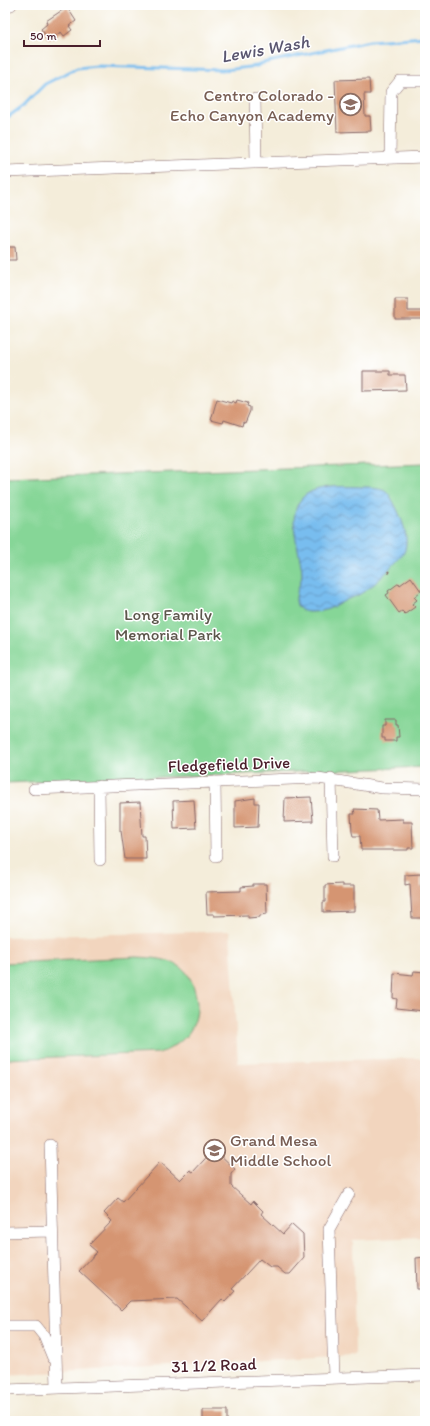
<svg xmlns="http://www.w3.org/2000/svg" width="430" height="1426" viewBox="0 0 430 1426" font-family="Itim,sans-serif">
<defs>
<pattern id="water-waves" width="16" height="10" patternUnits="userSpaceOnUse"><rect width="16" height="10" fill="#78bdef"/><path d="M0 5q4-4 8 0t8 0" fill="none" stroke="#6499c2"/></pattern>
</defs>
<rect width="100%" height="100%" fill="#fff"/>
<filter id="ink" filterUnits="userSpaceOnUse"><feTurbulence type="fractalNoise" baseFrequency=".025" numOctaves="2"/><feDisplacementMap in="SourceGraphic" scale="8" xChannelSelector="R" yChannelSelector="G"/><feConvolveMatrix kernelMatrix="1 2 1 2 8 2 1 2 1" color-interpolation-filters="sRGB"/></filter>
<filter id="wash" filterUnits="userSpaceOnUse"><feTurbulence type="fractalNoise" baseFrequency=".012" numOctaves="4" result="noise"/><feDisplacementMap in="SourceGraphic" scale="16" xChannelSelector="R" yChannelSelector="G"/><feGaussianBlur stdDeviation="0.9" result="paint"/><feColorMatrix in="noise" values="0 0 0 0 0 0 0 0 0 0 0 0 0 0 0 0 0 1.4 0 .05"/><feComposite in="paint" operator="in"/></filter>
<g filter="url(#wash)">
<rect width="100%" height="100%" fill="#f4edda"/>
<path fill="#f2d5be" d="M 230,931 L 238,1063 L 425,1058 L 425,1237 L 353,1240 L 355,1356 L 5,1375 L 5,937 Z"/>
<path fill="#86d697" stroke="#687a61" d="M 425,463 L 425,767 L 5,783 L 5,478 Z
M 137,957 C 152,958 169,958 182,968 C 189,974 193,983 195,992 C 203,1021 187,1044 159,1053 L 5,1059 L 5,963 Z"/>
<path fill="url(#water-waves)" stroke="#616e8d" d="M 367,487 C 388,488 387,490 396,507 C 402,520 409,535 405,550 C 403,556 399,558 396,562 C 385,574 374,586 360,594 C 356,597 351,597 346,600 C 334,607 325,612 310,612 C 305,612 299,610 297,605 C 293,595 302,583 302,573 C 301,550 284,517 303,497 C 318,483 348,487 367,487 Z"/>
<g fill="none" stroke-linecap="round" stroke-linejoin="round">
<path stroke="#78bdef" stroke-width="3" d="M 5,119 L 23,106 L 45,84 L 77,68 L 97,66 L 225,70 L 257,66 L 263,63 L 370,41 L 425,37"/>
</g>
<g id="blocks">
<path fill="#d59572" d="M 67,7 L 76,21 L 69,26 L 72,30 L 64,36 L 61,32 L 49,40 L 41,29 L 47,24 L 46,21 Z
M 369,79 L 370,94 L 364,94 L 365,116 L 370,116 L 371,131 L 337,132 L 335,80 Z
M 5,247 L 15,247 L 16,260 L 5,260 Z
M 395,299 L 408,299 L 408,311 L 425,311 L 425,319 L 395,319 Z
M 363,371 L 390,371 L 390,375 L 405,375 L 406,390 L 363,391 Z
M 217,399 L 231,403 L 232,401 L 236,403 L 237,400 L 248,403 L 247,406 L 250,407 L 250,411 L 245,423 L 243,422 L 242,426 L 224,420 L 223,423 L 211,420 Z
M 411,577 L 421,591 L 414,597 L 417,600 L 412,604 L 415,607 L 405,614 L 402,611 L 399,613 L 386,595 L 389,593 L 388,591 L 399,583 L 400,585 Z
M 385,720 L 396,720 L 396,725 L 398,725 L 399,737 L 396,737 L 396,741 L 385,741 L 385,738 L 382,738 L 382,726 L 385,726 Z
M 311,797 L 313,821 L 284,822 L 285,798 Z
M 255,798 L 255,803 L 259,803 L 258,827 L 235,828 L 235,801 Z
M 194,800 L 196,828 L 174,829 L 173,801 Z
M 140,802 L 142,836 L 145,836 L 146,859 L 125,859 L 121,831 L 120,831 L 120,803 Z
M 354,809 L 377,810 L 378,820 L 403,819 L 403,822 L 412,822 L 413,848 L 408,848 L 408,850 L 361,850 L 360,836 L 353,836 L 352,832 L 351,814 L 355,814 Z
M 421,874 L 421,887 L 423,887 L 425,918 L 412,918 L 410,884 L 405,885 L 405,875 Z
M 253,884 L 266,884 L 267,914 L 260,915 L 260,917 L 248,918 L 248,915 L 214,916 L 214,914 L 207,914 L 206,892 L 241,891 L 241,887 L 253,886 Z
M 342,884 L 342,886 L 354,886 L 354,911 L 323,912 L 323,902 L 325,902 L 325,885 Z
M 414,971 L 425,972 L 424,1011 L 396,1008 L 397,999 L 393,998 L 394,973 L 413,975 Z
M 214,1149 L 235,1169 L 231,1174 L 231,1186 L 251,1204 L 253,1201 L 263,1211 L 261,1214 L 283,1234 L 292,1224 L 303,1234 L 304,1258 L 290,1274 L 285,1274 L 277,1267 L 270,1267 L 260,1259 L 232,1289 L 235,1291 L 225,1302 L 222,1299 L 202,1321 L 177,1299 L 130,1301 L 121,1310 L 79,1271 L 97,1252 L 89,1245 L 112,1221 L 104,1213 L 118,1198 L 123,1202 L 160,1162 L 180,1180 L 190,1170 L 193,1172 Z
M 425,1257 L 425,1289 L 417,1289 L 416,1258 Z
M 203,1410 L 227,1410 L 227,1421 L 203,1421 Z"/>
</g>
</g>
<g filter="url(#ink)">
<use href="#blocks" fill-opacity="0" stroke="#866768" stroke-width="1"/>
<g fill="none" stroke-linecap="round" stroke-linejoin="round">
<defs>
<path id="minor" d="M 5,7 L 11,5
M 255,99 L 256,163
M 390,158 L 391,92 L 400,81 L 425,81
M 5,172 L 425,157
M 331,778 L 333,856
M 215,782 L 216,856
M 99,786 L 100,860
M 34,789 L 318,778 L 382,788 L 425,789
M 50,1145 L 57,1388
M 5,1232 L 52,1231
M 5,1326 L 36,1326 L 44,1336 L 53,1358
M 334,1378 L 329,1229 L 349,1194
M 5,1390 L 425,1375"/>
</defs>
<use href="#minor" stroke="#866768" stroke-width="12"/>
<path stroke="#866768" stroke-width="2" stroke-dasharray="3 3" stroke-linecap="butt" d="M 388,571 L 391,576"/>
<use href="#minor" stroke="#fff" stroke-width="11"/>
</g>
</g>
<defs>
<symbol id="school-ring" viewBox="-11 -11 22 22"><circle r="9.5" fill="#fff" stroke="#8d6e63" stroke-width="1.5"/><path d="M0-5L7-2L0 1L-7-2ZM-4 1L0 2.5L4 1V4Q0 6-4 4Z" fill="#8d6e63"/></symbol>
</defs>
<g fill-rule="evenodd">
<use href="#school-ring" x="338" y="92" width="25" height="25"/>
<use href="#school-ring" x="202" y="1138" width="25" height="25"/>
</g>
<g text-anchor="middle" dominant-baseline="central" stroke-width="3" stroke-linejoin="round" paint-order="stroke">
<g font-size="17" fill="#785e54" stroke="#fff" text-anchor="end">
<text x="334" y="95">Centro Colorado -<tspan x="334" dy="20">Echo Canyon Academy</tspan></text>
<text x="230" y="1140" text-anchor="start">Grand Mesa<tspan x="230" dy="20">Middle School</tspan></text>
</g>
<g font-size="17" fill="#5c564b" stroke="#fff">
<text x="168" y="614">Long Family<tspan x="168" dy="20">Memorial Park</tspan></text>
</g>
<g font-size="17" fill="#4a1f2b" stroke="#fff">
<text transform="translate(229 764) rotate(-2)">Fledgefield Drive</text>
<text transform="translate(214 1365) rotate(-2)">31 1/2 Road</text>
</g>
<g font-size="18" font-style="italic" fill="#5a5670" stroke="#fff">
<text transform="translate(265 49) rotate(-10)">Lewis Wash</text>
</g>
</g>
<rect width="430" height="1426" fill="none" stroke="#fff" stroke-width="20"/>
<path d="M24 40v6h76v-6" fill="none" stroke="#4a1f2b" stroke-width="2"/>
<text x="30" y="40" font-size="12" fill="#4a1f2b" stroke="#ffffff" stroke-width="3" paint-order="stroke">50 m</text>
</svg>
